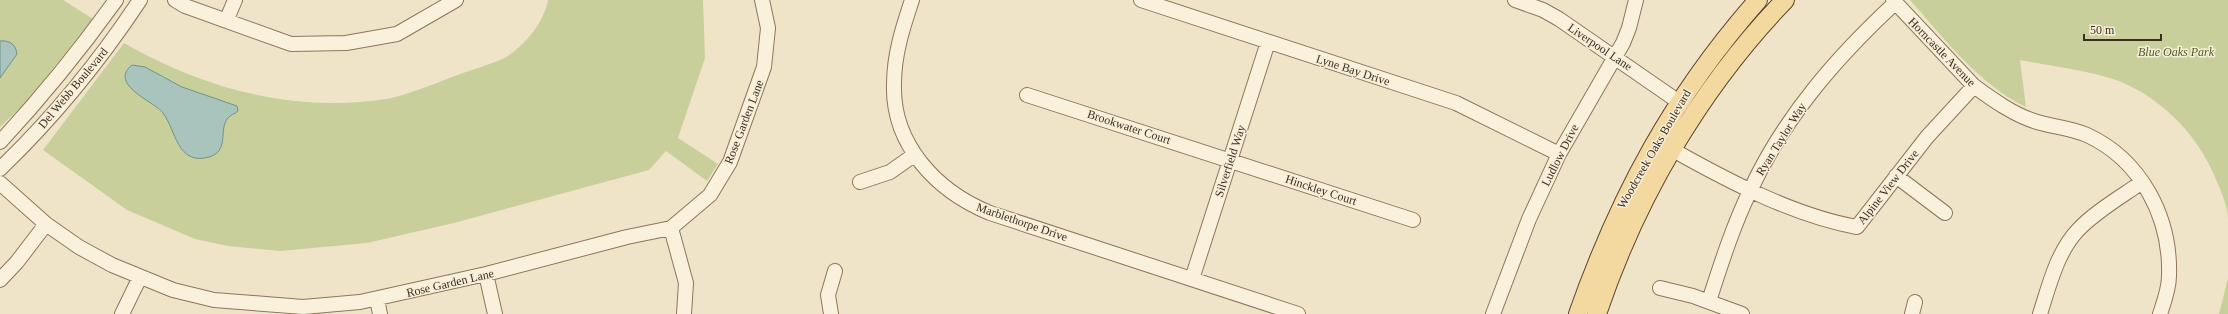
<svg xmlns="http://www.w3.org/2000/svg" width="2228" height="314" viewBox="0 0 2228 314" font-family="'Times New Roman',serif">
<rect width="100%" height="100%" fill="#f0e4c8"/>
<path fill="#c9cf9b" d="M 0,0 L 63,0 L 93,19 L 27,101 L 0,127 Z
M 548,0 L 703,0 L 705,58 L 678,138 L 718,164 L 707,181 L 666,151 L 649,170 L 454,223 L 367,243 L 280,251 L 228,246 L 195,239 L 127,210 L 43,150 L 124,43 C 204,89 294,113 386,99 C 409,95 443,80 466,72 C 477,68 488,65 498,61 C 520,52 544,24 548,0 Z
M 1910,0 L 2228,0 L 2228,218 C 2227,203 2220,189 2214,175 C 2196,132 2157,94 2113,79 C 2085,70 2049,66 2020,60 L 2026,107 C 1978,84 1945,39 1910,0 Z
M 2228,278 L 2228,314 L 2219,314 Z"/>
<path fill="#a9c4bc" stroke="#6f938a" d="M 0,41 C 10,40 16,45 17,54 L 0,78 Z
M 132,65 L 145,67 L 182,87 L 237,106 L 238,111 C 235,114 230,115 228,118 C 218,129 230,151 209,157 C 177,166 176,130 163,113 C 154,101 108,85 132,65 Z"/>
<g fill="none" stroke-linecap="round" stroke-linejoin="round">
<defs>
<path id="minor" d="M 175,0 L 185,6 L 291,44 L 346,43 L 397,34 L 456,0
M 912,0 C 903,27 894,54 894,84 C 892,144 936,191 990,213 L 1298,314
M 1141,0 L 1456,103 L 1559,154
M 1515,0 L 1543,10 L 1559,19 L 1679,102
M 1893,0 L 1974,86 C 1993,100 2014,115 2037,122 C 2054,127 2071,128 2087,135 C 2141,160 2171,217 2169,276 C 2169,289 2164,302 2160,314
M 227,19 L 235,0
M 1027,95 L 1413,220
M 0,142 C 42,97 80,50 116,0
M 1673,150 C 1728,181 1795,216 1857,227 L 1927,137 L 1974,86
M 0,169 C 53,118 99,62 140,0
M 1896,176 L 1945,213
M 860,182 L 890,172 L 914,155
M 0,183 L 46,224 L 79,247 L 112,265 L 173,290 L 214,300 L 303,307 L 360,302 L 486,274 L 627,237 L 671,228 L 710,195 L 730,162 L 764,67 L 768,28 L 762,0
M 671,228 L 686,283 L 684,314
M 486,274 L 495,314
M 1192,279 L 1268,42
M 0,280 L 17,262 L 46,224
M 1660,288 L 1693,296 L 1742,314
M 377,299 L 380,314
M 1709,301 C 1721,264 1733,226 1750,191 C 1784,117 1837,57 1895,3
M 122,314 L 140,277
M 831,314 L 828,295 L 835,271
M 1493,314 L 1529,219 L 1559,154 L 1623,43 L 1629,28 L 1636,0
M 1912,314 L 1915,302
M 2040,314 C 2049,286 2057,252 2078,230 C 2096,211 2121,197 2142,182"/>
<path id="major" d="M 1578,314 C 1620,195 1674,95 1758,0
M 1597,314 C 1636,198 1700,88 1785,0"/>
</defs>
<use href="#minor" stroke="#8d765c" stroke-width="16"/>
<use href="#major" stroke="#5b4430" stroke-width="20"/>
<use href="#minor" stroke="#faf1dc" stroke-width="14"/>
<use href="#major" stroke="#f3d9a0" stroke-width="18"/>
</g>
<g text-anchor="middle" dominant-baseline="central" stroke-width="3" stroke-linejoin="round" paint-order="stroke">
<g font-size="12" fill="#3d2e20" stroke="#f7eed8">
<text transform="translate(1600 47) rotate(34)">Liverpool Lane</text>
<text transform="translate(1942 52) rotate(46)">Horncastle Avenue</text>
<text transform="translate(1353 70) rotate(18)">Lyne Bay Drive</text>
<text transform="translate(73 88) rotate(-50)">Del Webb Boulevard</text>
<text transform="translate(744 122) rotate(-69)">Rose Garden Lane</text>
<text transform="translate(1129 127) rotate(18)">Brookwater Court</text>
<text transform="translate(1781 139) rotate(-58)">Ryan Taylor Way</text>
<text transform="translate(1654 149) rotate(-60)">Woodcreek Oaks Boulevard</text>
<text transform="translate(1560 155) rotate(-63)">Ludlow Drive</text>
<text transform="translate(1230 161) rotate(-72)">Silverfield Way</text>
<text transform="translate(1888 187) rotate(-52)">Alpine View Drive</text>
<text transform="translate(1321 190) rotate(18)">Hinckley Court</text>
<text transform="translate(1022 222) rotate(19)">Marblethorpe Drive</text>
<text transform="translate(450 283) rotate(-13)">Rose Garden Lane</text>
</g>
<g font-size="12" font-style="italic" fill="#4d5a26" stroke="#f7eed8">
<text x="2176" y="52">Blue Oaks Park</text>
</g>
</g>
<path d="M2084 34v6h77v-6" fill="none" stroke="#3d2e20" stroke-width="2"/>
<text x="2090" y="34" font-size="12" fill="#3d2e20" stroke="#f7eed8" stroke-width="3" paint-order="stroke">50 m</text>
</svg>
